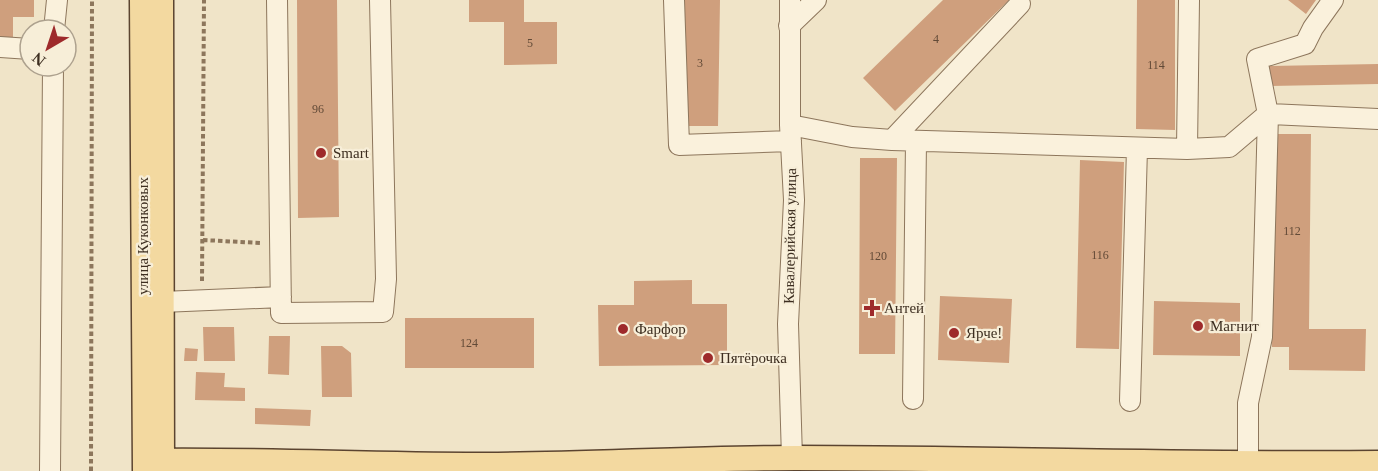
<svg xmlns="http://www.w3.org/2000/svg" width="1378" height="471" viewBox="0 0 1378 471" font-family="'Times New Roman',serif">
<rect width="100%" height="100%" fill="#f0e4c8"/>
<path fill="#cf9f7d" d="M 0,0 L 34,0 L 34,17 L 13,17 L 13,38 L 0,39 Z
M 297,0 L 337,0 L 339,217 L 298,218 Z
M 469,0 L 524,0 L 524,22 L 557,22 L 557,64 L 504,65 L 504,22 L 469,22 Z
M 683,0 L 720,0 L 718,126 L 681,126 Z
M 943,0 L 1009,0 L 895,111 L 863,78 Z
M 1137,0 L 1175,0 L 1175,130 L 1136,129 Z
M 1288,0 L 1316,0 L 1306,14 Z
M 1378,64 L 1378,84 L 1267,86 L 1267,66 Z
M 1274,134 L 1311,134 L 1309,329 L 1366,329 L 1365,371 L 1289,370 L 1289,347 L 1272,347 Z
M 860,158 L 897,158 L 895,354 L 859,354 Z
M 1080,160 L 1124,162 L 1119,349 L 1076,348 Z
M 692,280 L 692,304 L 727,304 L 727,365 L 599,366 L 598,305 L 634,305 L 634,281 Z
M 940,296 L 1012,299 L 1009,363 L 938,360 Z
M 1154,301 L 1240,303 L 1240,356 L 1153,355 Z
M 405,318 L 534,318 L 534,368 L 405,368 Z
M 203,327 L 234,327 L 235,361 L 204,361 Z
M 269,336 L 290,336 L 289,375 L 268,374 Z
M 321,346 L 342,346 L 351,353 L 352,397 L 322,397 Z
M 185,348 L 198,349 L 197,361 L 184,361 Z
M 196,372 L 225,373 L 224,387 L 245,388 L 245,401 L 195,400 Z
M 255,408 L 311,410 L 310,426 L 255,424 Z"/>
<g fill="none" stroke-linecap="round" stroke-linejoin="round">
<defs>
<path id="minor" d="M 277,0 L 281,313 L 383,312 L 386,279 L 380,0
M 674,0 L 679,145 L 791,141
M 790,0 L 790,125 L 794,200 L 788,324 L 792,458
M 789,26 L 816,0
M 54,30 L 57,0
M 0,47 L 30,49
M 790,125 L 852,137 L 892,140 L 1187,149 L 1229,147 L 1268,114 L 1378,119
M 892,140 L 1020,4
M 1187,149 L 1189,0
M 162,302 L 281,297
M 913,399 L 916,141
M 1130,401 L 1137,148
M 1248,464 L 1248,403 L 1262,337 L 1268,114 L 1257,59 L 1305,44 L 1313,28 L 1333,0
M 50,471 L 53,66"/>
<path id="major" d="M 142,0 L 145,471
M 161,0 L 162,471
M 145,461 C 263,459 380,466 498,465 C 597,464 696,458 796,458 C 990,458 1184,465 1378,463"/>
</defs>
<use href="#minor" stroke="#8d765c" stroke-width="22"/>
<use href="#major" stroke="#5b4430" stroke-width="27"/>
<path stroke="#8d765c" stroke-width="4" stroke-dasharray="4.5 3" stroke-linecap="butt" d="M 203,240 L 261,243
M 202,281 L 204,0
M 91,471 L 92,0"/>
<use href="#minor" stroke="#faf1dc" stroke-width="20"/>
<use href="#major" stroke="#f3d9a0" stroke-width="24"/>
</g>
<g fill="#9e2a2b" stroke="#f7eed8" stroke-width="2">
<circle cx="321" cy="153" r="6"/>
<path d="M869 299h6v6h6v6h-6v6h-6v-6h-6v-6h6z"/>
<circle cx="1198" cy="326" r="6"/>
<circle cx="623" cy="329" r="6"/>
<circle cx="954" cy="333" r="6"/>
<circle cx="708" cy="358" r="6"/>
</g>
<g text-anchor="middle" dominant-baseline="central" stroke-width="4.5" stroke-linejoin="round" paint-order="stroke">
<g font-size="12" fill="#624a37">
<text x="936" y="39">4</text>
<text x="530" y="43">5</text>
<text x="700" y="63">3</text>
<text x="1156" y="65">114</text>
<text x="318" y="109">96</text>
<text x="1292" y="231">112</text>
<text x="1100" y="255">116</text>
<text x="878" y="256">120</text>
<text x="469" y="343">124</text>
</g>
<g font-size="15" fill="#3d2e20" stroke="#f7eed8" text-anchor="start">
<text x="333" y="153">Smart</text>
<text x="884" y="308">Антей</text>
<text x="1210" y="326">Магнит</text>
<text x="635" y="329">Фарфор</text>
<text x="966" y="333">Ярче!</text>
<text x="720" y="358">Пятёрочка</text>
</g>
<g font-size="15" fill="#3d2e20" stroke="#f7eed8">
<text transform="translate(143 236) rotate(-90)">улица Куконковых</text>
<text transform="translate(790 236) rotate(-89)">Кавалерийская улица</text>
</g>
</g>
<g transform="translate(48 48) rotate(219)"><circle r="28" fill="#f7eed8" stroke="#ada18e" stroke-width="1.5"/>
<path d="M0-4.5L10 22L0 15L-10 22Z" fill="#9e2a2b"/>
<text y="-9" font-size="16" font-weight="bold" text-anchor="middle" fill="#3d2e20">N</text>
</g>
</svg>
